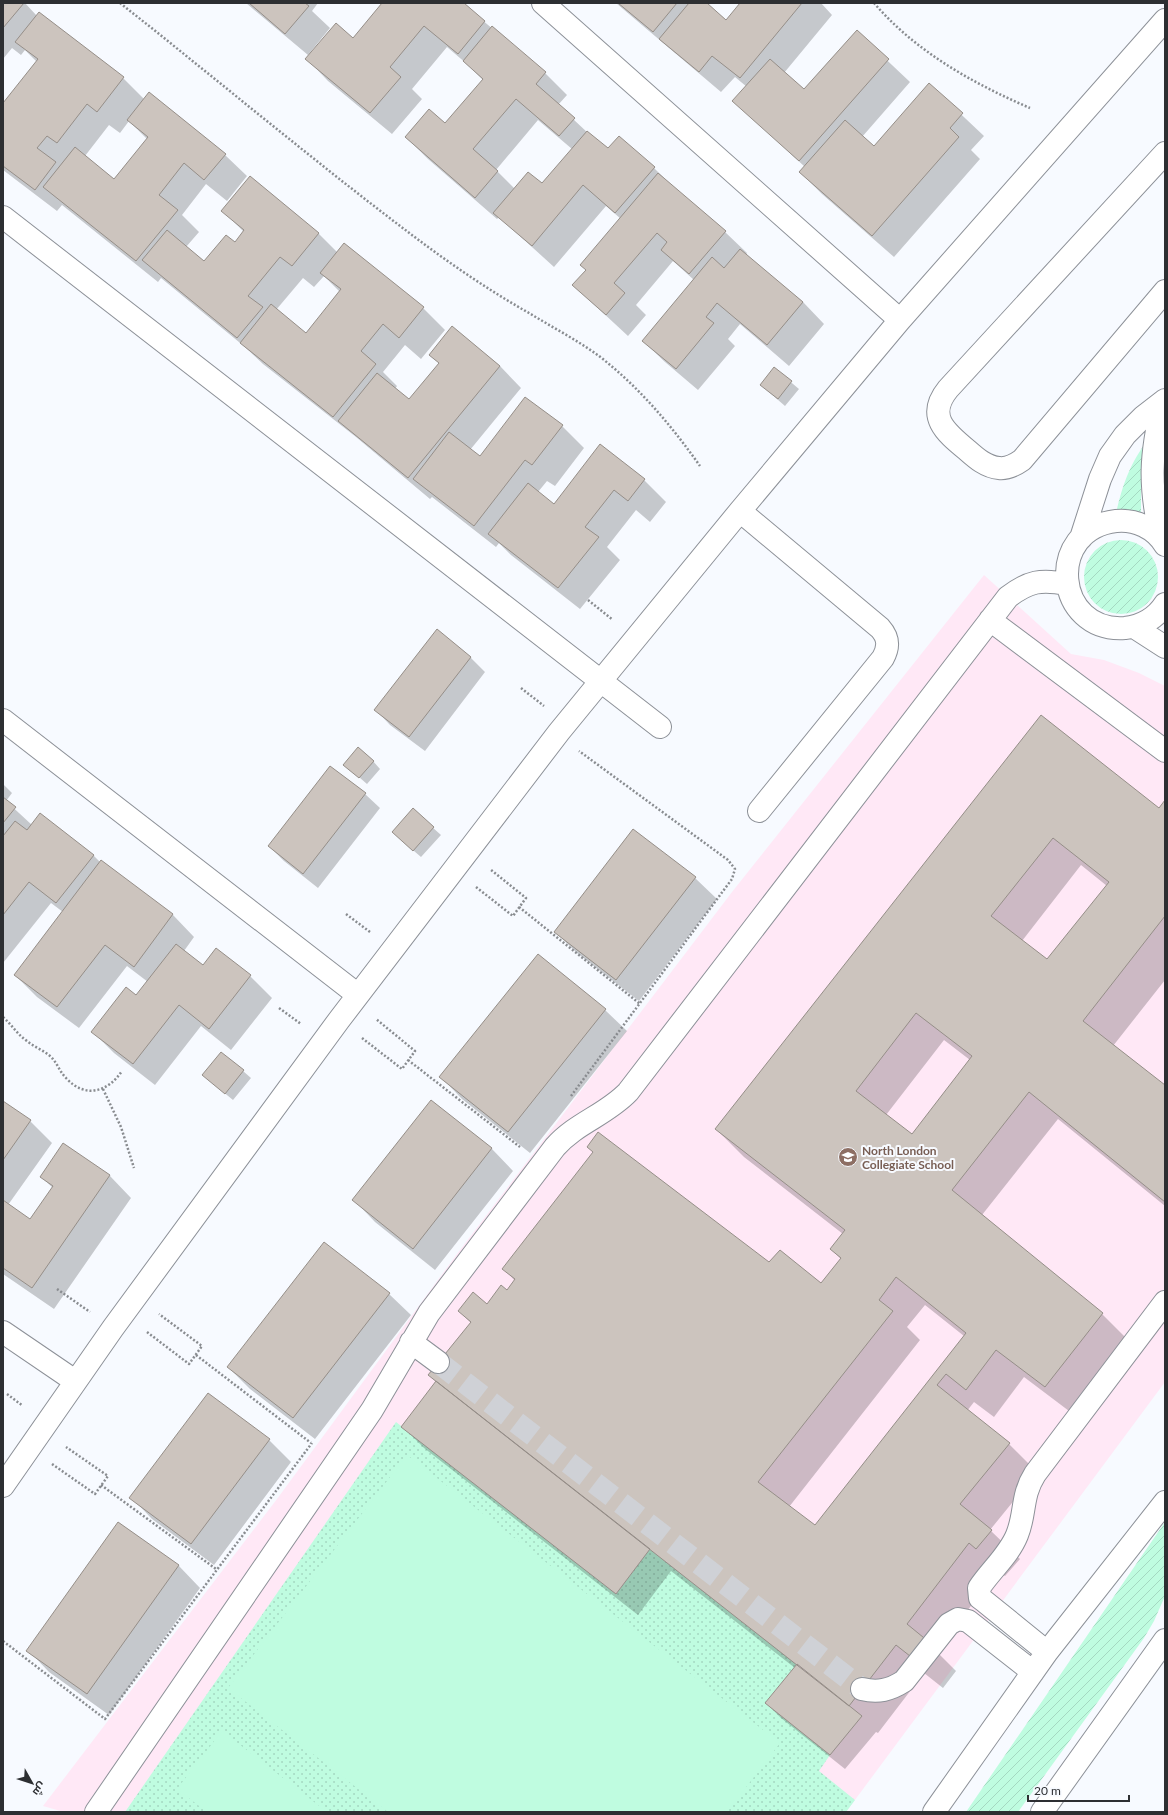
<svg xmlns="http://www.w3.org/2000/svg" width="1168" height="1815" viewBox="0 0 1168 1815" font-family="Lato,Cairo,sans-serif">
<defs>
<pattern id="grass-dots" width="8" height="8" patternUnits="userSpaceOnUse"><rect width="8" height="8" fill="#bffce0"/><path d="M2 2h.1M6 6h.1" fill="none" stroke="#a4d8c1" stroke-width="1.8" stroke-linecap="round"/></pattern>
<pattern id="garden-furrows" width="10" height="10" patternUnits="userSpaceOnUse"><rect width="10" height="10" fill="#bffce0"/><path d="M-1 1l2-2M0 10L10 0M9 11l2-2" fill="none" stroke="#a4d8c1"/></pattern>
</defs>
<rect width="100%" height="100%" fill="#f7faff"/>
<path fill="#ffe8f6" d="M 984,575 L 1071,654 L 1104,660 L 1139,673 L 1165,686 L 1165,1382 L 846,1812 L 64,1812 L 43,1806 L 277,1499 L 457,1254 L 732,892 Z"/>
<path fill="url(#grass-dots)" d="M 396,1422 L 616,1594 L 650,1549 L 797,1664 L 765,1703 L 830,1755 L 819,1771 L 855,1800 L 846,1812 L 125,1812 Z"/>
<path fill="url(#garden-furrows)" d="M 1148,439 L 1141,478 L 1141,513 L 1117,509 C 1124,480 1131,463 1148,439 Z
M1084 577a37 37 0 1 1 74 0a37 37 0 1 1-74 0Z
M 1165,1522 L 1165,1596 L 1154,1621 L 1144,1638 L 1018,1812 L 966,1812 Z"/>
<path fill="#bffce0" d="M 407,1455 L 780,1743 L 727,1812 L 388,1812 L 228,1688 Z
M 222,1731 L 327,1812 L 207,1812 L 177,1789 Z"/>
<path fill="#0003" fill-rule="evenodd" d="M 3,3 L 25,3 L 37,16 L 39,13 L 123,78 L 144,99 L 225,155 L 247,176 L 227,201 L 206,184 L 182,215 L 199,232 L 186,247 L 204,262 L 235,243 L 244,232 L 222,210 L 250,177 L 319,234 L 338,253 L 344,245 L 423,308 L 445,330 L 421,359 L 405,345 L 383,372 L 397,386 L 395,389 L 409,401 L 440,364 L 430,355 L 452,327 L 500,366 L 521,388 L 470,450 L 480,457 L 562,426 L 584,448 L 555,486 L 547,481 L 538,492 L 554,505 L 601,445 L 644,480 L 666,502 L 650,522 L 636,510 L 607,547 L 620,560 L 580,609 L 511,555 L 499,543 L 496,547 L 432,497 L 430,499 L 356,437 L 263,364 L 245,347 L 161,278 L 158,282 L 62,205 L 57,211 L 3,170 L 3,104 L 37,62 L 25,50 L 21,55 L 12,48 L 3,59 ZM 129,121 L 147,139 L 114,180 L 85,156 L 109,125 L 120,133 ZM 324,276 L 340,292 L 306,334 L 276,310 L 303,278 L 314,287 Z
M 246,3 L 318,3 L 312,11 L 330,28 L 308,55 Z
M 384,3 L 462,3 L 545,73 L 567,95 L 558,105 L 588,133 L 608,150 L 654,168 L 676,190 L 725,232 L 747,253 L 746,255 L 803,302 L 824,324 L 789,366 L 740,324 L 728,339 L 735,346 L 698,390 L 665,362 L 643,341 L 694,280 L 673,261 L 636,305 L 646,315 L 628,336 L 573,285 L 587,270 L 621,219 L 606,206 L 554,267 L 499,217 L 497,219 L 428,159 L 406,137 L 445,124 L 483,80 L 467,64 L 447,47 L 412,89 L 422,99 L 392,134 L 328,81 L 307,59 L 353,39 ZM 538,120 L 572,149 L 542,185 L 515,189 L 496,170 Z
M 616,3 L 706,3 L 727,21 L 741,3 L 821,3 L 832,15 L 784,73 L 805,91 L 857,32 L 910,82 L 862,137 L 874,147 L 930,85 L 984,136 L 971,150 L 980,159 L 894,257 L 822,194 L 800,172 L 805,167 L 734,101 L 747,87 L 735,77 L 721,92 Z
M 774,368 L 799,389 L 785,406 L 761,385 Z
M 437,631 L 471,658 L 485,672 L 425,751 L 390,725 L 376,710 Z
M 1041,717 L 1159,809 L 1165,801 L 1165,980 L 1113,1046 L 1165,1086 L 1165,1206 L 1058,1119 L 982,1215 L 1102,1314 L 1130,1342 L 1073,1414 L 1024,1377 L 994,1417 L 974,1402 L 967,1411 L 1009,1444 L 1037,1472 L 990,1530 L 1020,1559 L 1005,1576 L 998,1571 L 936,1651 L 956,1671 L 943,1688 L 924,1673 L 878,1733 L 876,1732 L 845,1769 L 781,1718 L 766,1703 L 795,1668 L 671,1571 L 638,1615 L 424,1448 L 402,1426 L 436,1382 L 429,1375 L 471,1323 L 459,1311 L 487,1305 L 507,1291 L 515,1281 L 504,1269 L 594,1153 L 588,1147 L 769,1263 L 821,1284 L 841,1259 L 831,1249 L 843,1234 L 744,1157 L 716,1129 ZM 1081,865 L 1107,886 L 1048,961 L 1022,941 ZM 944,1040 L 970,1060 L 912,1135 L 886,1115 ZM 925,1305 L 964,1336 L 815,1527 L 789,1507 L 920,1340 L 907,1327 Z
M 373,761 L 380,769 L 367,784 L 345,765 Z
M 3,784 L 12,793 L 6,801 L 32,825 L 93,855 L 101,863 L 102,862 L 173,915 L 194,937 L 184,951 L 203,966 L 250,976 L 272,998 L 231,1050 L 201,1026 L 155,1085 L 114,1053 L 93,1032 L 136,996 L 148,982 L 127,966 L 79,1028 L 37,997 L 15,975 L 63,912 L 51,903 L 3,963 Z
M 365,794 L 380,808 L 318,888 L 284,861 L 269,846 Z
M 413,810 L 441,835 L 421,857 L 400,839 Z
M 633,830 L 695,878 L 717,899 L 639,1001 L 577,953 L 555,932 Z
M 605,1010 L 627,1031 L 530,1153 L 462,1099 L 441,1077 Z
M 243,1071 L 251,1078 L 233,1100 L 211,1082 Z
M 3,1102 L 30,1121 L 52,1143 L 8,1205 L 30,1220 L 53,1188 L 41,1177 L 64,1144 L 110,1176 L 131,1198 L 54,1309 L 3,1274 Z
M 431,1102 L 492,1149 L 513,1171 L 435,1270 L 375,1222 L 354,1200 Z
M 389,1294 L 411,1315 L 315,1439 L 250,1389 L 228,1367 Z
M 269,1440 L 291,1462 L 214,1565 L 152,1519 L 131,1497 Z
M 119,1523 L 179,1566 L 200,1588 L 109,1715 L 49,1672 L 28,1650 Z"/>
<path fill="#ccc4be" stroke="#958e88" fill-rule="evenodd" d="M 3,3 L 24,3 L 3,28 Z
M 249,3 L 305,3 L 309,6 L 285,34 Z
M 382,3 L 464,3 L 485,21 L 458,54 L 424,26 L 390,67 L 401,77 L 370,113 L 305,59 L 336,23 L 353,38 Z
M 618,3 L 677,3 L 653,32 Z
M 689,3 L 707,3 L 726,20 L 740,3 L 802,3 L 740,78 L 712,56 L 699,72 L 659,39 Z
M 39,12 L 124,77 L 97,112 L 87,104 L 57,143 L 47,136 L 37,148 L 56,162 L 35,190 L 3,166 L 3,103 L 38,59 L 15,42 Z
M 492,26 L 546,72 L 536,84 L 575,118 L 559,136 L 516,99 L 473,149 L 498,171 L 475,198 L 405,137 L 429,109 L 445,123 L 483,79 L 463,61 Z
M 857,30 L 889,59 L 799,161 L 732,101 L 770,59 L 804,89 Z
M 929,83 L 963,113 L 950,128 L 959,137 L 872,236 L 799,172 L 845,120 L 874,146 Z
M 149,92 L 226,154 L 204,180 L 184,163 L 159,195 L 178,210 L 136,261 L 43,187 L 75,147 L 114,179 L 148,137 L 127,120 Z
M 587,131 L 608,148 L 619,136 L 655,167 L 615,213 L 583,185 L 532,246 L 493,213 L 528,172 L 542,183 Z
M 658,173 L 726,231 L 689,274 L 661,250 L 667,242 L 657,233 L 614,283 L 625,293 L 606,315 L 572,285 L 586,270 L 580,265 Z
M 250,176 L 319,233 L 292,266 L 280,257 L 248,296 L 263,307 L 237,338 L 142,260 L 167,230 L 204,261 L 226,235 L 235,242 L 244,230 L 221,211 Z
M 344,243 L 424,307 L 399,338 L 383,324 L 361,351 L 376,364 L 333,417 L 240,343 L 271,304 L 306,333 L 341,289 L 320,273 Z
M 740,249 L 803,302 L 767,345 L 717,303 L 706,317 L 714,323 L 676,369 L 642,341 L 712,257 L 724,268 Z
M 452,326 L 500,366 L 408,478 L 338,421 L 377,373 L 409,399 L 439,363 L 429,355 Z
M 774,367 L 792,381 L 778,399 L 760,385 Z
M 525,397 L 563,425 L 532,465 L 525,460 L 474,526 L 413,479 L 449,432 L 480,456 Z
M 600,444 L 645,479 L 628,501 L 614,490 L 585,527 L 599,537 L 558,588 L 488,534 L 528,483 L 554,504 Z
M 437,629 L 471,657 L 409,737 L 374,710 Z
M 1041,715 L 1159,808 L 1165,800 L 1165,916 L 1083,1021 L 1165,1085 L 1165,1202 L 1029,1092 L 952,1190 L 1103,1313 L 1045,1387 L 996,1350 L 966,1390 L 946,1374 L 937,1385 L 1010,1443 L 960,1504 L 992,1530 L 976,1549 L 969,1543 L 907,1624 L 929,1642 L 915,1660 L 896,1645 L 849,1706 L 428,1375 L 471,1322 L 458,1311 L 473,1292 L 487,1304 L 501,1285 L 507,1290 L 515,1279 L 502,1269 L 593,1152 L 587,1147 L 598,1132 L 769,1262 L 780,1250 L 821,1283 L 841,1258 L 830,1249 L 845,1230 L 715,1129 ZM 1053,838 L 1109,882 L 1047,959 L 991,916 ZM 916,1013 L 972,1056 L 912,1134 L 856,1091 ZM 896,1277 L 966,1333 L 815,1525 L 758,1482 L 893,1311 L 879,1300 Z
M 358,747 L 374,761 L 359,778 L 343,765 Z
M 330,766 L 366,793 L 303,874 L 268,846 Z
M 3,797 L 16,807 L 3,823 Z
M 413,808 L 434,827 L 413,851 L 392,832 Z
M 40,813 L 94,855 L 56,903 L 29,882 L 3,915 L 3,836 L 15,821 L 27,830 Z
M 633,829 L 696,877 L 616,980 L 554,932 Z
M 101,860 L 173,914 L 134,967 L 105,945 L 57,1007 L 14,975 Z
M 176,944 L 203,965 L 216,948 L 251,975 L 209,1029 L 179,1005 L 133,1064 L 91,1032 L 126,987 L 136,995 Z
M 538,954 L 606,1009 L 508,1132 L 439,1077 Z
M 221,1052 L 244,1070 L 225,1094 L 202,1075 Z
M 431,1100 L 492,1148 L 413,1249 L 352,1200 Z
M 3,1101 L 31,1120 L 3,1160 Z
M 63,1143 L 110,1175 L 32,1288 L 3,1268 L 3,1200 L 30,1219 L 53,1186 L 40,1177 Z
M 324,1242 L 390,1293 L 293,1418 L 227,1367 Z
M 436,1381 L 650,1549 L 616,1594 L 401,1427 Z
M 208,1393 L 270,1439 L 191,1544 L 129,1498 Z
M 118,1522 L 179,1565 L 87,1694 L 26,1651 Z
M 797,1664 L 862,1716 L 830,1755 L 765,1703 Z"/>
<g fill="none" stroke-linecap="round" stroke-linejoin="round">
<path stroke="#cfd1d6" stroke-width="22" stroke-dasharray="22 11" stroke-linecap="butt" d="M 438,1362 L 862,1689"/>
<defs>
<path id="minor" d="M 543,3 L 900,320
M 1165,153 L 948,389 C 926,416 945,432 967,450 C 976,458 986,467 999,468 C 1008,469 1015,465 1022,460 L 1165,291
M 3,217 L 660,727
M 740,511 L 880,628 C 889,638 889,647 883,658 L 759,811
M 1081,538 L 1100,479 L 1110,456 L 1125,435 L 1143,417 L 1165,400
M 1161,539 C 1149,485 1150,456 1163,402
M 1165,545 C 1155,528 1135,519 1116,521 C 1045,529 1054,633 1125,628 C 1142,626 1156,618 1165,604
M 990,620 L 1165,751
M 1134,627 L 1165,647
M 3,720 L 358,995
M 3,1332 L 75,1381
M 411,1342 L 438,1362
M 3,1486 L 113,1328 L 339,1020 L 559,732 L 740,511 L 900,320 L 1165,20
M 1047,1652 L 984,1601 L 980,1598 L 979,1588 C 991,1570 1009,1555 1017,1535 C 1026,1513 1021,1496 1035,1474 L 1165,1302
M 862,1689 C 878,1693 890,1690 904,1681 L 949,1624 L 958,1619 L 968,1621 L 1033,1672
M 96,1812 L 372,1410 L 429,1313 L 555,1147 C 576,1123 606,1115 628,1092 L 1008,597 C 1029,581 1041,579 1067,584
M 934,1812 L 1047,1652 L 1165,1502
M 1042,1812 L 1165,1640"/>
</defs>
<use href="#minor" stroke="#8d9198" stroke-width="24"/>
<path stroke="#898c90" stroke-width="2.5" stroke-dasharray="2 2" stroke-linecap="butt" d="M 120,3 C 219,81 316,163 416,238 C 452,265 490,291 529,313 C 552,327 577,340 599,356 C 639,387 671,425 700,466
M 874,3 C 915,51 972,83 1030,108
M 588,600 L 613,620
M 521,688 L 544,706
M 476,887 L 513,916 L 526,898 L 490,869
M 519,907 L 640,1004
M 346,914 L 370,932
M 279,1008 L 301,1024
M 3,1017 C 12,1025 17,1034 27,1041 C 34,1047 43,1050 50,1056 C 57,1062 59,1071 66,1078 C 85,1099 108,1092 122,1071
M 362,1038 L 402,1069 L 415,1051 L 376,1019
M 408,1060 L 520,1147
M 103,1089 L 121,1127 L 134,1168
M 571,1096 L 732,879 L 735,869 L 728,860 L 579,751
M 57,1289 L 90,1312
M 147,1332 L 189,1364 L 202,1346 L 159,1314
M 196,1355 L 311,1443
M 7,1394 L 23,1406
M 52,1464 L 95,1494 L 108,1476 L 66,1447
M 101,1485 L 216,1569
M 3,1641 L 105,1719 L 312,1443"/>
<use href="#minor" stroke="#fff" stroke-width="22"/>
</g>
<defs>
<symbol id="school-disc" viewBox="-11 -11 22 22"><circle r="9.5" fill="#8d6e63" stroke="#f7faff"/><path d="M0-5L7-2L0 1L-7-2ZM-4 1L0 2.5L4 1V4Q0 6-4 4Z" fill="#fff"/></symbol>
</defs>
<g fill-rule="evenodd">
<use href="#school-disc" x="837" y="1146" width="22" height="22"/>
</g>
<g text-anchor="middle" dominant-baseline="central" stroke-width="4" stroke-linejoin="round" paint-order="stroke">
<g font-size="12" font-weight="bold" fill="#785e54" stroke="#f7faff" text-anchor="start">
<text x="862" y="1150">North London<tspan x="862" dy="14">Collegiate School</tspan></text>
</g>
</g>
<rect width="1168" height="1815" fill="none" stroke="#2d2f32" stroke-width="8"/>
<g transform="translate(32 1783) rotate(129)" stroke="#f7faff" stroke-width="3" paint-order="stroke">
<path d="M0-3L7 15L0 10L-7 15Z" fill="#2d2f32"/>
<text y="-6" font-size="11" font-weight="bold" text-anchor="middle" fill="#2d2f32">ش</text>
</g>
<path d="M1028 1795v6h101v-6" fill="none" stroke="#2d2f32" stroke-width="2"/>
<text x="1034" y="1795" font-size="12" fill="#2d2f32" stroke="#f7faff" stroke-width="3" paint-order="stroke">20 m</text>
</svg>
